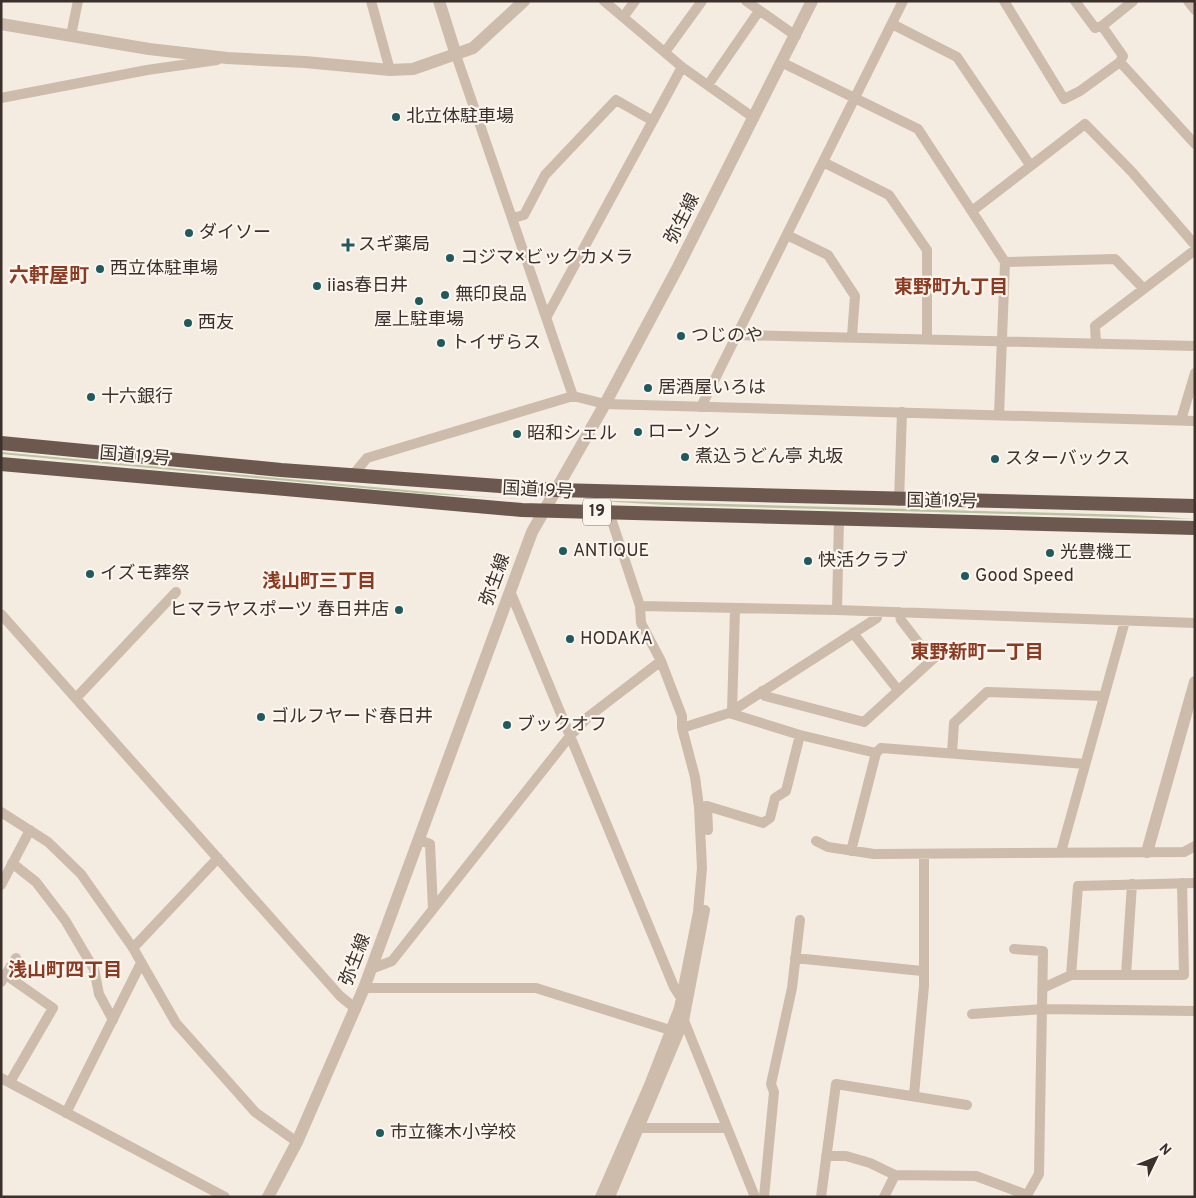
<svg xmlns="http://www.w3.org/2000/svg" width="1196" height="1198" viewBox="0 0 1196 1198" font-family="Overpass,'Noto Sans JP',sans-serif">
<rect width="100%" height="100%" fill="#f4ebe1"/>
<path fill="#b8c4a0" d="M 1,452 L 470,496 L 519,499 L 427,494 L 1,454 Z
M 582,500 L 1132,515 L 1195,519 L 666,505 Z"/>
<g fill="none" stroke-linecap="round" stroke-linejoin="round">
<path stroke="#cdbbac" stroke-width="10" d="M 371,1 L 390,70
M 604,1 L 682,67 L 754,118
M 746,1 L 796,36
M 1004,1 L 1064,99 L 1080,91 L 1120,62 L 1195,144
M 1075,1 L 1095,28 L 1102,26 L 1133,1
M 1188,1 L 1195,10
M 624,16 L 635,1
M 892,24 L 957,57 L 1030,165
M 1102,26 L 1123,56 L 1120,62
M 71,35 L 78,1
M 665,52 L 702,1
M 456,55 L 573,396
M 783,63 L 918,129 L 1005,262 L 999,415
M 708,85 L 759,11
M 1,98 L 147,70 L 217,60
M 823,162 L 889,195 L 927,250 L 927,338
M 972,211 L 1085,124 L 1132,172 L 1195,245
M 513,218 L 524,215 L 545,175 L 616,100 L 653,121
M 787,235 L 828,255 L 855,296 L 852,336
M 1005,262 L 1115,259 L 1143,288
M 547,316 L 682,67
M 738,335 L 1195,346
M 1096,344 L 1095,326 L 1195,250
M 701,407 L 903,1
M 1181,420 L 1195,373
M 353,475 L 367,458 L 573,396 L 605,404 L 1195,421
M 899,501 L 902,412
M 510,591 L 674,987 L 681,998
M 640,606 L 837,610 L 1195,623
M 837,610 L 839,518
M 899,612 L 901,620 L 931,659
M 1,614 L 340,996 L 356,1009
M 853,633 L 898,690
M 762,691 L 765,696 L 864,722 L 945,648
M 77,697 L 176,592
M 732,711 L 735,609
M 729,713 L 800,735 L 876,753
M 682,728 L 729,713 L 877,618 L 877,612
M 952,753 L 954,723 L 987,692 L 1104,696
M 707,806 L 708,830
M 701,807 L 707,806 L 763,823 L 770,818 L 775,798 L 786,791 L 800,735
M 1,812 L 48,842 L 81,874 L 133,948 L 176,1023 L 255,1112 L 297,1142
M 419,840 L 430,844 L 433,909
M 816,841 L 828,847 L 874,854 L 1184,852 L 1195,846
M 851,851 L 876,753 L 881,748 L 1085,764
M 1061,852 L 1125,621
M 12,863 L 36,882 L 65,920 L 94,969 L 99,994 L 113,1020
M 1,885 L 30,830
M 133,948 L 218,858
M 1014,949 L 1043,951 L 1039,1174 L 1026,1197
M 795,958 L 922,971
M 371,969 L 392,961 L 570,736 L 588,717 L 661,661
M 6,975 L 53,1008 L 10,1082
M 1071,975 L 1078,886 L 1195,883
M 1126,975 L 1132,884
M 1,982 L 16,958
M 364,988 L 536,988 L 670,1030
M 1043,988 L 1071,975 L 1184,975 L 1182,883
M 972,1014 L 1043,1009 L 1195,1011
M 683,1018 L 755,1197
M 1,1078 L 225,1197
M 914,1095 L 924,986 L 924,854
M 66,1113 L 141,963
M 634,1128 L 727,1128
M 826,1156 L 846,1156 L 870,1163 L 895,1175 L 976,1176 L 1027,1195
M 600,1197 L 649,1085 L 679,1008 L 698,912 L 702,868 L 699,807 L 695,777 L 682,728 L 682,716 L 661,661 L 641,623 L 640,606 L 609,512
M 610,1197 L 684,1021 L 705,910
M 764,1197 L 774,1092 L 771,1084 L 792,988 L 800,920
M 821,1197 L 836,1084 L 967,1105
M 884,1197 L 895,1175"/>
<path stroke="#cdbbac" stroke-width="12" d="M 439,1 L 456,55
M 1,24 L 149,49 L 227,58 L 305,62 L 390,70 L 413,69 L 473,48 L 524,1
M 1147,852 L 1195,682
M 268,1197 L 297,1142 L 364,988 L 532,532 L 605,404 L 678,267 L 812,1"/>
<path stroke="#6c584f" stroke-width="14" d="M 1,443 L 281,470 L 556,490 L 1195,506
M 1,464 L 522,510 L 1195,528"/>
</g>
<g fill="#1f5a5e" stroke="#fbf5ee" stroke-width="2">
<circle cx="396" cy="117" r="5"/>
<circle cx="189" cy="233" r="5"/>
<path d="M345.5 237.5h5v5h5v5h-5v5h-5v-5h-5v-5h5z"/>
<circle cx="450" cy="258" r="5"/>
<circle cx="100" cy="269" r="5"/>
<circle cx="317" cy="286" r="5"/>
<circle cx="445" cy="295" r="5"/>
<circle cx="419" cy="301" r="5"/>
<circle cx="188" cy="323" r="5"/>
<circle cx="681" cy="336" r="5"/>
<circle cx="441" cy="343" r="5"/>
<circle cx="648" cy="388" r="5"/>
<circle cx="91" cy="397" r="5"/>
<circle cx="638" cy="432" r="5"/>
<circle cx="517" cy="434" r="5"/>
<circle cx="685" cy="457" r="5"/>
<circle cx="995" cy="459" r="5"/>
<circle cx="563" cy="551" r="5"/>
<circle cx="1050" cy="553" r="5"/>
<circle cx="808" cy="561" r="5"/>
<circle cx="90" cy="574" r="5"/>
<circle cx="965" cy="576" r="5"/>
<circle cx="399" cy="610" r="5"/>
<circle cx="570" cy="639" r="5"/>
<circle cx="261" cy="717" r="5"/>
<circle cx="507" cy="725" r="5"/>
<circle cx="380" cy="1133" r="5"/>
</g>
<g text-anchor="middle" dominant-baseline="central" stroke-width="4.5" stroke-linejoin="round" paint-order="stroke">
<rect fill="#fbf5ee" stroke="#756b66" stroke-width="1" x="583" y="498.5" width="28" height="27" rx="4"/>
<g font-size="16" font-weight="bold" fill="#3b302b">
<text x="597" y="512">19</text>
</g>
<g font-size="18" fill="#3b302b" stroke="#fbf5ee" text-anchor="start">
<text x="406" y="117">北立体駐車場</text>
<text x="199" y="233">ダイソー</text>
<text x="358" y="245">スギ薬局</text>
<text x="460" y="258">コジマ×ビックカメラ</text>
<text x="110" y="269">西立体駐車場</text>
<text x="327" y="286">iias春日井</text>
<text x="455" y="295">無印良品</text>
<text x="419" y="320" text-anchor="middle">屋上駐車場</text>
<text x="198" y="323">西友</text>
<text x="691" y="336">つじのや</text>
<text x="451" y="343">トイザらス</text>
<text x="658" y="388">居酒屋いろは</text>
<text x="101" y="397">十六銀行</text>
<text x="648" y="432">ローソン</text>
<text x="527" y="434">昭和シェル</text>
<text x="695" y="457">煮込うどん亭 丸坂</text>
<text x="1005" y="459">スターバックス</text>
<text x="573" y="551">ANTIQUE</text>
<text x="1060" y="553">光豊機工</text>
<text x="818" y="561">快活クラブ</text>
<text x="100" y="574">イズモ葬祭</text>
<text x="975" y="576">Good Speed</text>
<text x="389" y="610" text-anchor="end">ヒマラヤスポーツ 春日井店</text>
<text x="580" y="639">HODAKA</text>
<text x="271" y="717">ゴルフヤード春日井</text>
<text x="517" y="725">ブックオフ</text>
<text x="390" y="1133">市立篠木小学校</text>
</g>
<g font-size="18" fill="#3b302b" stroke="#fbf5ee">
<text transform="translate(683 219) rotate(-63)">弥生線</text>
<text transform="translate(135 457) rotate(5)">国道19号</text>
<text transform="translate(538 491) rotate(3)">国道19号</text>
<text transform="translate(942 502) rotate(1)">国道19号</text>
<text transform="translate(496 580) rotate(-70)">弥生線</text>
<text transform="translate(356 960) rotate(-69)">弥生線</text>
</g>
<g font-size="19" font-weight="bold" fill="#8c3b22" stroke="#fbf5ee">
<text x="951" y="288">東野町九丁目</text>
<text x="319" y="582">浅山町三丁目</text>
<text x="977" y="653">東野新町一丁目</text>
<text x="65" y="971">浅山町四丁目</text>
</g>
<g font-size="20" font-weight="bold" fill="#8c3b22" stroke="#fbf5ee">
<text x="49" y="277">六軒屋町</text>
</g>
</g>
<rect width="1196" height="1198" fill="none" stroke="#3b302b" stroke-width="5"/>
<g transform="translate(1156 1158) rotate(47)" stroke="#fbf5ee" stroke-width="4" paint-order="stroke">
<path d="M0-4L9 19L0 12L-9 19Z" fill="#3b302b"/>
<text y="-8" font-size="14" font-weight="bold" text-anchor="middle" fill="#3b302b">N</text>
</g>
</svg>
